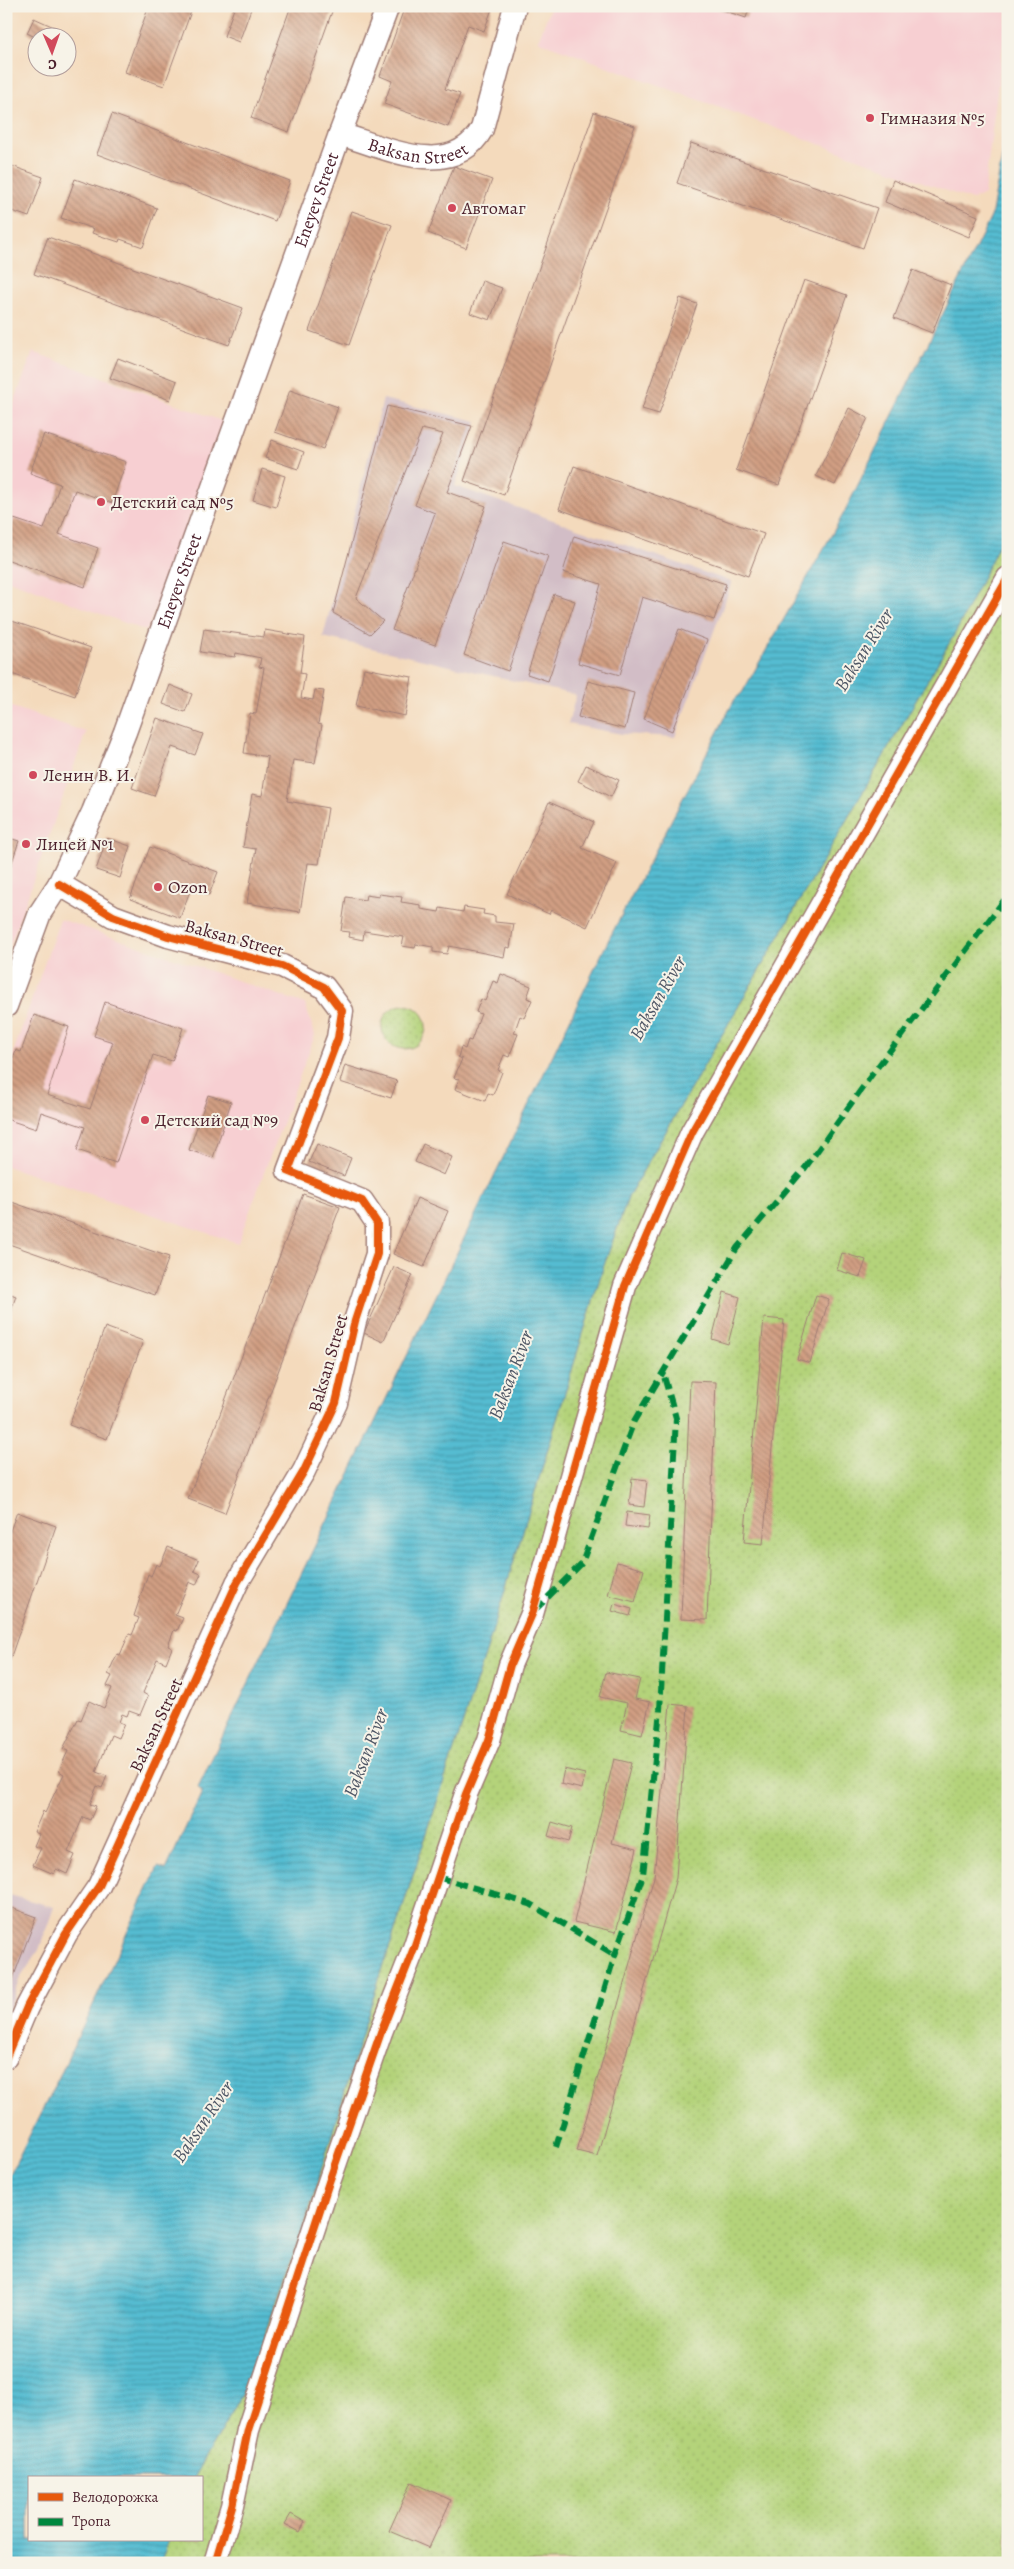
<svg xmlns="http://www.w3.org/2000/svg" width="1014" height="2569" viewBox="0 0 1014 2569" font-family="Alegreya,serif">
<defs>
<pattern id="grass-dots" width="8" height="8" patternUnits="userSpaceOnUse" patternTransform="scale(1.25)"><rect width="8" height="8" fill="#b4d37a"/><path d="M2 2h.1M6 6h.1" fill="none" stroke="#9cb56a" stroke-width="1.8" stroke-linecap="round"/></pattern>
<pattern id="water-rules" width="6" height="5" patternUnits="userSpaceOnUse" patternTransform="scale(1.25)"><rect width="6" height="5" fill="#54bcd1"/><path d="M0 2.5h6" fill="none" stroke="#4898aa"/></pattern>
<pattern id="building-back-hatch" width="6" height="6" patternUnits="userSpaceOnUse" patternTransform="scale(1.25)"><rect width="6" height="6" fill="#d19f83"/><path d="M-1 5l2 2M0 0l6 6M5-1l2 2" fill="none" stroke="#ac816b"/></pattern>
</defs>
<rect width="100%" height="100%" fill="#f7f3e8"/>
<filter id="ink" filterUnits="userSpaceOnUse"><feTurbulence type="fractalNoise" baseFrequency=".02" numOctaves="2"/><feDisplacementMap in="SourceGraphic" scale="10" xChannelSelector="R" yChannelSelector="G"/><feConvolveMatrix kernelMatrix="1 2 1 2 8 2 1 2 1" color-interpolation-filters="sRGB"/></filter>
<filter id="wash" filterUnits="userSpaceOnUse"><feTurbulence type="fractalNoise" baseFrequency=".0096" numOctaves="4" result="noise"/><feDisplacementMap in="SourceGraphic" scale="20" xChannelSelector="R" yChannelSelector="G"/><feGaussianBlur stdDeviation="1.12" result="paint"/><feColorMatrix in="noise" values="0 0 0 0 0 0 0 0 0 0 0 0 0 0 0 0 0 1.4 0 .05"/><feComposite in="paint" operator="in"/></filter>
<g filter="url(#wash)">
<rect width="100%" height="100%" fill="#f4dabc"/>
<path fill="#f7cfd2" d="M 551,6 L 1008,6 L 984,194 L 972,200 L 538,41 Z
M 33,352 L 225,422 L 147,631 L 6,579 L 6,424 Z
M 6,705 L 86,732 L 6,957 Z
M 60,919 L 305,1004 L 315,1035 L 238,1243 L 6,1166 L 6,1073 Z"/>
<path fill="#d2bdc6" d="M 383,399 L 477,421 L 455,486 L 732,582 L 675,737 L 622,734 L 568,724 L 576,695 L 323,637 Z
M 6,1894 L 54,1907 L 39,1950 L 19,1980 L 6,2019 Z"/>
<path fill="url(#grass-dots)" stroke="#7f7952" d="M 1008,526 L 1008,2563 L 160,2563 L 169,2540 L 201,2540 L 201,2478 L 193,2478 L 252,2378 L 277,2299 L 305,2223 L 372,2001 L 487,1649 L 603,1268 L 629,1195 L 958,628 Z
M382 1027a22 22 0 1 1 44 0a22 22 0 1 1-44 0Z"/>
<path fill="url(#water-rules)" stroke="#4f6e7e" d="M 1008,126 L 1008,526 L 958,628 L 629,1195 L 603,1268 L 487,1649 L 372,2001 L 305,2223 L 277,2299 L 252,2378 L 193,2478 L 29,2478 L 29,2540 L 169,2540 L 160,2563 L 6,2563 L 6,2182 L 61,2073 L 158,1867 L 166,1870 L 202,1792 L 198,1787 L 609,939 L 735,699 L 742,693 L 845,511 L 991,217 Z"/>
<g id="blocks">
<path fill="url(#building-back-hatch)" d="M 149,6 L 193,6 L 164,86 L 125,72 Z
M 235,6 L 252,6 L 239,42 L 224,36 Z
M 291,6 L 334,6 L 289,132 L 251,118 Z
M 405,6 L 493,6 L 484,31 L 468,25 L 445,89 L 460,94 L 448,127 L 384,104 L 392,81 L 380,76 Z
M 711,6 L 750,6 L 746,18 Z
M 34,18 L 56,28 L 51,38 L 37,38 L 27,33 Z
M 594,112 L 635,126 L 504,495 L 464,481 Z
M 112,114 L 290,181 L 275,221 L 97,154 Z
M 691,143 L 877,208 L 863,248 L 677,183 Z
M 6,164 L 43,177 L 29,217 L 6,209 Z
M 454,166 L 492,180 L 466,248 L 428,233 Z
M 75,179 L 157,208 L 143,247 L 120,239 L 119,242 L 92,233 L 94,229 L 61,218 Z
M 893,180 L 978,216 L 969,237 L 885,202 Z
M 352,211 L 392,225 L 349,345 L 309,331 Z
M 48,237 L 243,308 L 229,345 L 34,274 Z
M 913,270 L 951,285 L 932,333 L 894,318 Z
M 804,280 L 847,295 L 779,485 L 736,470 Z
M 482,281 L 502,288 L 490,320 L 470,313 Z
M 680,298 L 697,304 L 659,414 L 642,409 Z
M 118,358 L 177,381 L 170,400 L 110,378 Z
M 290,390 L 338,407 L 323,449 L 275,432 Z
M 387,406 L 472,426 L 447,492 L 486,506 L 435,645 L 392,630 L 435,513 L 415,505 L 443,434 L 422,429 L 356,598 L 383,621 L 370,634 L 333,613 Z
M 849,408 L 868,418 L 835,485 L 816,476 Z
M 44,434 L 126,462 L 112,503 L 75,490 L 59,534 L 98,548 L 85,587 L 6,559 L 6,540 L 14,519 L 44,529 L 60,484 L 30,473 Z
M 272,440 L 304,452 L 298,469 L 265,458 Z
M 574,466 L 764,534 L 748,576 L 559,509 Z
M 262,469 L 285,476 L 276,507 L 253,500 Z
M 574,536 L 726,584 L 714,620 L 642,597 L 620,675 L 578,663 L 601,584 L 563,572 Z
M 504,541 L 548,556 L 508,671 L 464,655 Z
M 554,594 L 575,601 L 548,681 L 527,674 Z
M 6,619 L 91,648 L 75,696 L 6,672 Z
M 204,629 L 264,637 L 265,630 L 305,637 L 300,673 L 305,674 L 301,698 L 313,700 L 315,690 L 324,691 L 318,724 L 322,725 L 315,763 L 293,760 L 287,801 L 328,808 L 319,864 L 308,863 L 300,912 L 247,903 L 256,849 L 243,847 L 252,794 L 262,796 L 268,757 L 244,753 L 250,713 L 256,714 L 264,668 L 259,667 L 261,658 L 236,653 L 235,657 L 200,652 Z
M 679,629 L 707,640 L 672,731 L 644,719 Z
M 364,668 L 412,677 L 405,716 L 356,706 Z
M 588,681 L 634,693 L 625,729 L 578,717 Z
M 170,685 L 192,694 L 185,712 L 163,704 Z
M 157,718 L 203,734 L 195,755 L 172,747 L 154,796 L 132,788 Z
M 586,765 L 619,780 L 611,797 L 578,781 Z
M 549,802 L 594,822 L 582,848 L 617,863 L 587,927 L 551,910 L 549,914 L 507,894 Z
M 6,837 L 19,841 L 7,877 L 6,877 Z
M 107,838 L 130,846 L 120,878 L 96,870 Z
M 150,847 L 218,872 L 209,895 L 191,888 L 180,918 L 130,899 Z
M 379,894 L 402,897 L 401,902 L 421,905 L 421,909 L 439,912 L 440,908 L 463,912 L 464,907 L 484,910 L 483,914 L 495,916 L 495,922 L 514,924 L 510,948 L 506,947 L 504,957 L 449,946 L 447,954 L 433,952 L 433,947 L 416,944 L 415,948 L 402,946 L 404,937 L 364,931 L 363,940 L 349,937 L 350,932 L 341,931 L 346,897 L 365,900 L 366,895 L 379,897 Z
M 501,974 L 531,986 L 527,998 L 532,1000 L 524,1018 L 520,1016 L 514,1033 L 518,1034 L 509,1057 L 504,1055 L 498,1070 L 502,1072 L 493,1095 L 488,1093 L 485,1101 L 455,1089 L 459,1079 L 454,1078 L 462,1059 L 458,1057 L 461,1047 L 465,1049 L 468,1040 L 471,1041 L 481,1014 L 476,1012 L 481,999 L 485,1001 L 493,981 L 498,983 Z
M 105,1002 L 183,1028 L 172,1061 L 153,1055 L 116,1163 L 77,1150 L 85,1127 L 41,1112 L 36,1129 L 6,1119 L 6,1099 L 10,1087 L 6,1086 L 6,1077 L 16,1050 L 21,1052 L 34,1015 L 69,1027 L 47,1095 L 90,1109 L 113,1042 L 94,1036 Z
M 345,1065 L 397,1081 L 391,1098 L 340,1082 Z
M 208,1095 L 231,1102 L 213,1158 L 189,1150 Z
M 317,1144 L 351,1158 L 344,1176 L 309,1162 Z
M 423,1144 L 452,1157 L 444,1175 L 415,1162 Z
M 303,1194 L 340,1207 L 225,1513 L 188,1499 Z
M 417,1198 L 448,1211 L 424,1267 L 393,1254 Z
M 6,1200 L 169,1257 L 155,1295 L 6,1243 Z
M 842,1253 L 866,1260 L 860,1277 L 837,1270 Z
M 394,1267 L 413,1275 L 383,1342 L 364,1333 Z
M 6,1292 L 16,1296 L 7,1322 L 6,1322 Z
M 724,1292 L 740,1297 L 728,1344 L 712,1339 Z
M 816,1295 L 829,1299 L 810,1363 L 797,1359 Z
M 764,1318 L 784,1320 L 763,1544 L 744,1542 Z
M 105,1327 L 143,1341 L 107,1439 L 69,1425 Z
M 690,1381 L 716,1382 L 707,1620 L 681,1619 Z
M 632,1478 L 647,1480 L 644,1507 L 629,1505 Z
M 17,1512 L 56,1526 L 7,1668 L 6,1542 Z
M 627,1512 L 650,1515 L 648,1529 L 625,1526 Z
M 168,1547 L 199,1560 L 194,1571 L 201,1574 L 196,1585 L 189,1582 L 175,1615 L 183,1618 L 177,1631 L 174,1630 L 168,1646 L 172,1648 L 166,1663 L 157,1659 L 143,1693 L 148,1696 L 140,1715 L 129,1711 L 127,1716 L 122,1714 L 119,1722 L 124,1724 L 118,1738 L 111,1735 L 96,1772 L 107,1776 L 102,1788 L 97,1786 L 90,1804 L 96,1806 L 90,1820 L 83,1817 L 68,1852 L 75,1855 L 67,1874 L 56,1869 L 54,1874 L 33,1865 L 41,1848 L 34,1846 L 39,1834 L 34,1832 L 43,1811 L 45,1813 L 64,1774 L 59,1771 L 68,1751 L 63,1749 L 78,1719 L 81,1720 L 89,1701 L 104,1708 L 112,1688 L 107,1686 L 112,1676 L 108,1674 L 117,1654 L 120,1655 L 129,1634 L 132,1635 L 139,1618 L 134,1616 L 148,1574 L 151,1576 L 156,1564 L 160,1566 Z
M 617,1562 L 644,1570 L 635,1602 L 608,1595 Z
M 614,1604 L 632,1609 L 630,1616 L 612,1611 Z
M 606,1672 L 640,1679 L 635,1699 L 650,1702 L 642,1735 L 621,1730 L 627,1703 L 600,1697 Z
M 670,1704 L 688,1706 L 676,1878 L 597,2156 L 577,2151 L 654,1877 Z
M 614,1759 L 631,1763 L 612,1843 L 637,1849 L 616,1932 L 574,1922 Z
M 564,1769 L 585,1774 L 582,1789 L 561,1784 Z
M 552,1822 L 572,1828 L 568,1842 L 548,1836 Z
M 12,1908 L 36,1917 L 6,1997 L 6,1924 Z
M 411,2482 L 451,2500 L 429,2548 L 389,2531 Z
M 291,2514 L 305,2522 L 300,2532 L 285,2524 Z"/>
</g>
</g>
<g filter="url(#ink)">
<use href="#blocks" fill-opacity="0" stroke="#9f7c74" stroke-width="1"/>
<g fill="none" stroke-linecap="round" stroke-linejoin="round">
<defs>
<g id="minor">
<path id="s1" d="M 340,134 C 384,147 452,182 482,129 L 515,6"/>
<path id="s2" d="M 6,1006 L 40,913 L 59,884 L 93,812 L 125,732 L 340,134 L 388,6"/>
<path d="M 6,2057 L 27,2007 L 66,1934 L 99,1886 L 237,1583 L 304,1471 L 336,1403 L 355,1321 L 377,1254 L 377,1223 L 362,1201 L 288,1171 L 338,1038 L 342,1011 L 324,987 L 282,966 L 168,936 L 113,916 L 59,884"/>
<path d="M 215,2563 L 232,2506 L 248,2430 L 329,2182 L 381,2032 L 414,1948 L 466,1794 L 489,1740 L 510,1665 L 532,1614 L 625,1286 L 692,1132 L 1008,578"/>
</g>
</defs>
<use href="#minor" stroke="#9f7c74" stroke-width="25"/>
<use href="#minor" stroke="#fff" stroke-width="22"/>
<path stroke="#00873e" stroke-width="6" stroke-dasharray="12 6" stroke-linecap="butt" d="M 535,1610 L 582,1563 L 634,1421 L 737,1248 L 805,1168 L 873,1073 L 1008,895
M 437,1877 L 530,1904 L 615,1955
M 556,2147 L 615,1955 L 643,1875 L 660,1710 L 676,1418 L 663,1373"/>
<defs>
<path id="cycleway" d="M 6,2057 L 27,2007 L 66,1934 L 99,1886 L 237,1583 L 304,1471 L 336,1403 L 355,1321 L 377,1254 L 377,1223 L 362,1201 L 288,1171 L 338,1038 L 342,1011 L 324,987 L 282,966 L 168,936 L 113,916 L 59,884
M 215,2563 L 232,2506 L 248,2430 L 329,2182 L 381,2032 L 414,1948 L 466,1794 L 489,1740 L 510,1665 L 532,1614 L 625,1286 L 692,1132 L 1008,578"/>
</defs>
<use href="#cycleway" stroke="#f7f3e8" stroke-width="11"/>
<use href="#cycleway" stroke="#e8590c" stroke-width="8"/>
</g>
</g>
<g fill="#d1495b" stroke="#f7f3e8" stroke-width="2">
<circle cx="870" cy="118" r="5"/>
<circle cx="452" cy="208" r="5"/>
<circle cx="101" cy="502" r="5"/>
<circle cx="33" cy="775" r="5"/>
<circle cx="26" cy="844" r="5"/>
<circle cx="158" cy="887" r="5"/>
<circle cx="145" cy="1120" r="5"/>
</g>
<g text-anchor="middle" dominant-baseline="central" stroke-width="4" stroke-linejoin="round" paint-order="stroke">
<g font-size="18" fill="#4a1f2b" stroke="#f7f3e8" text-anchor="start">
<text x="880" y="118">Гимназия №5</text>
<text x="462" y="208">Автомаг</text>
<text x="111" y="502">Детский сад №5</text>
<text x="43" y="775">Ленин В. И.</text>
<text x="36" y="844">Лицей №1</text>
<text x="168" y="887">Ozon</text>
<text x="155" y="1120">Детский сад №9</text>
</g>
<g font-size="18" fill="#4a1f2b" stroke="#f7f3e8">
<text stroke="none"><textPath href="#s1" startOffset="81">Baksan Street</textPath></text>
<text stroke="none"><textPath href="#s2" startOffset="865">Eneyev Street</textPath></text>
<text stroke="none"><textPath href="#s2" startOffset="460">Eneyev Street</textPath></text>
<text transform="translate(234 938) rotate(15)">Baksan Street</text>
<text transform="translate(328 1363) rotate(-74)">Baksan Street</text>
<text transform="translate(156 1725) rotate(-65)">Baksan Street</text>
</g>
<g font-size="19" font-style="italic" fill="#4e5665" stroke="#f7f3e8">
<text transform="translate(864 650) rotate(-58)">Baksan River</text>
<text transform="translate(658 998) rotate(-60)">Baksan River</text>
<text transform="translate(511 1375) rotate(-69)">Baksan River</text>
<text transform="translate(366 1753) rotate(-69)">Baksan River</text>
<text transform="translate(203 2122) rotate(-56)">Baksan River</text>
</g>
</g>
<rect width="1014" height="2569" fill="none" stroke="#f7f3e8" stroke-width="25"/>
<rect x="28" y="2476" width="175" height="65" fill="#f7f3e8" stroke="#b29e9c"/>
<rect x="38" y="2493" width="25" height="8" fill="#e8590c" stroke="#b29e9c"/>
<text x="72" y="2502" font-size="15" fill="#4a1f2b">Велодорожка</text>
<rect x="38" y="2518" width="25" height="8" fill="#00873e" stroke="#b29e9c"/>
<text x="72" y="2526" font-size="15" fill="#4a1f2b">Тропа</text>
<g transform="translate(52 52) rotate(178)"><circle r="24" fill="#f7f3e8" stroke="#b29e9c"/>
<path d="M0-4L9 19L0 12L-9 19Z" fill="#d1495b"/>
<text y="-8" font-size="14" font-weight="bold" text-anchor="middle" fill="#4a1f2b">С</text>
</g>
</svg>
